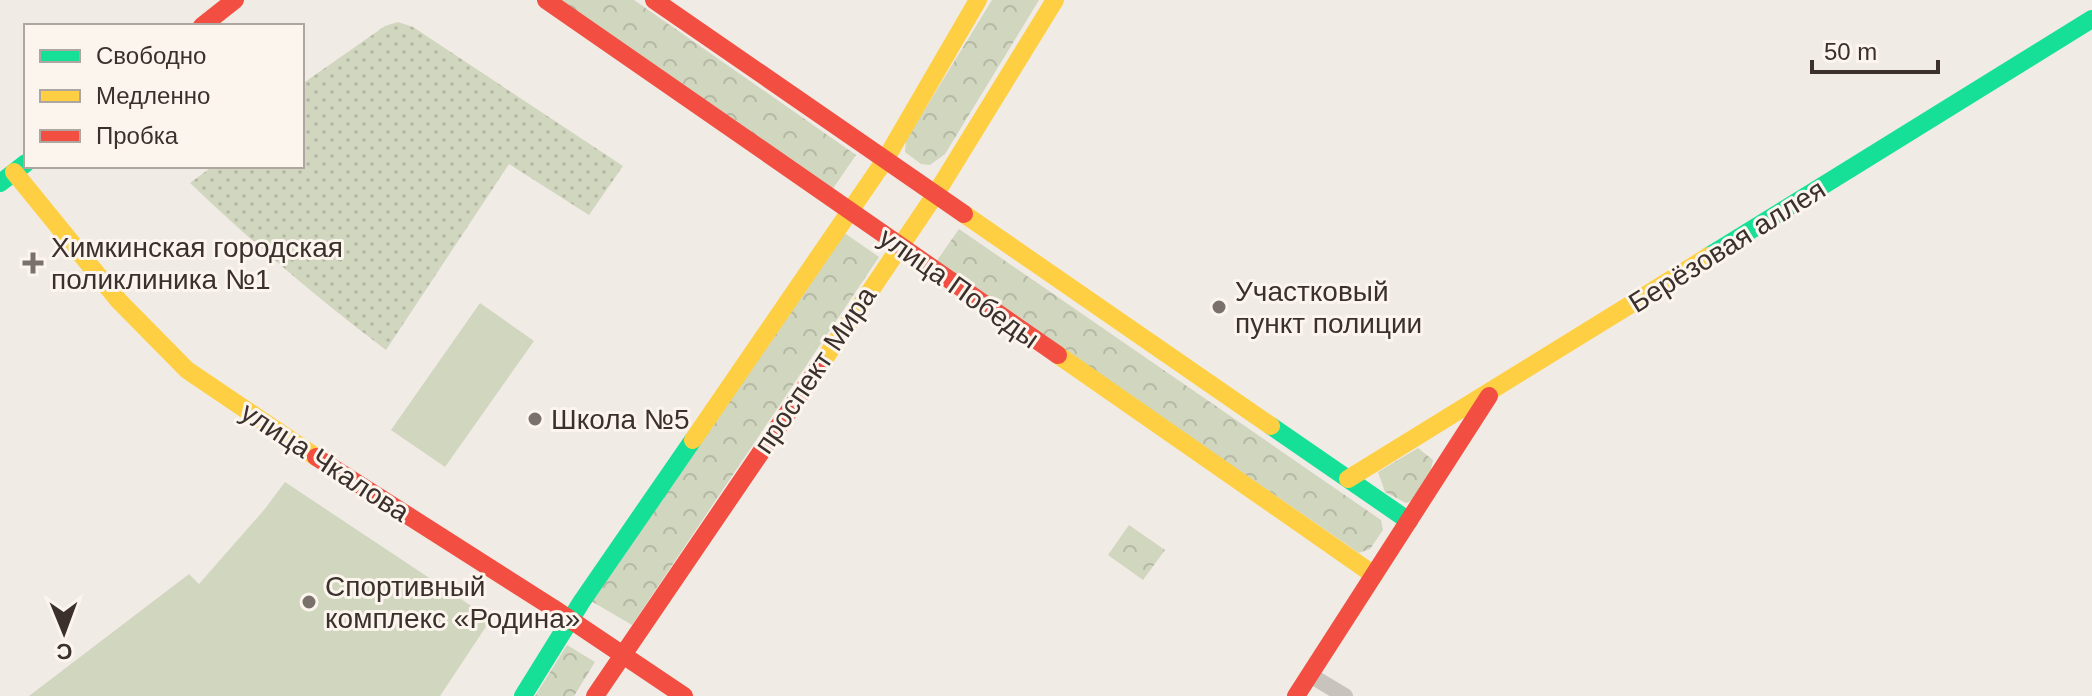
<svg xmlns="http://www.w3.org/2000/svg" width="2092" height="696" viewBox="0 0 2092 696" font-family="Arial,sans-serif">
<defs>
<pattern id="grass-dots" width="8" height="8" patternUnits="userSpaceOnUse" patternTransform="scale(2)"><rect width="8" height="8" fill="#d1d6bf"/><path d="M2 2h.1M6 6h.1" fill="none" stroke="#b4b8a4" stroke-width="1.8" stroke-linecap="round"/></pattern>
<pattern id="forest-crowns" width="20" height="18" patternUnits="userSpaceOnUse" patternTransform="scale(2)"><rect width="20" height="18" fill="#d1d6bf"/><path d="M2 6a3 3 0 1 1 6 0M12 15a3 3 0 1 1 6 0" fill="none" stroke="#b4b8a4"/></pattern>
</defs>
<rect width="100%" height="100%" fill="#f0ebe5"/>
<path fill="url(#grass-dots)" d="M 398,22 L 413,27 L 623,166 L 589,215 L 509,164 L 386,350 C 317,298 253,243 190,183 L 213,166 L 302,166 L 302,84 L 385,26 Z"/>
<path fill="url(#forest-crowns)" d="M 559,0 L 634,0 L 856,155 L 832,190 Z
M 992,0 L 1039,0 L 945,154 L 930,165 L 921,164 L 905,152 L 906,140 Z
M 959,229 L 1381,520 L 1383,530 L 1370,549 L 1359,553 L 936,262 Z
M 843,232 L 879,257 L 632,625 L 591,601 Z
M 1418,448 L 1433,460 C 1429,479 1426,497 1406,503 L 1385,492 L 1378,472 Z
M 1129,525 L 1165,550 L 1143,580 L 1108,555 Z
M 567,645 L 595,662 L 574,696 L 535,696 Z"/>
<path fill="#d1d6bf" d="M 480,303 L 534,341 L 445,467 L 391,430 Z
M 285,482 L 491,619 L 440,696 L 29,696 L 189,574 L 199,584 L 264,510 Z"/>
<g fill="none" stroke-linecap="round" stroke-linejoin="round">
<path stroke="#c9c3be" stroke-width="16" d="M 1310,675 L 1345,696"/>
<path stroke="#16e098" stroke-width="18" d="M 0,183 L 26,163
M 1709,256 L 2092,19
M 1271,426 L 1409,521
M 523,696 L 582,601 L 693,440"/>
<path stroke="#ffcf43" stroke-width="18" d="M 14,172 L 119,301 L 187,370 L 316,457
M 964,214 L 1271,426
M 1058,355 L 1374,575
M 821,364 L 935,195 L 1055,0
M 693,440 L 885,160 L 978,0
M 1348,479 L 1709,256"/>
<path stroke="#f24e42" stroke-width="18" d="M 546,0 L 1058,355
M 654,0 L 964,214
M 202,26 L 235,0
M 316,457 L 553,608 L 684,696
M 595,696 L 821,364
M 1296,696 L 1489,396"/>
</g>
<g fill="#7a716c" stroke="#fbf5ee" stroke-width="3">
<path d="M29 251h8v8h8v8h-8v8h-8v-8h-8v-8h8z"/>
<circle cx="1219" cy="307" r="8"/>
<circle cx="535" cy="419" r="8"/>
<circle cx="309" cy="602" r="8"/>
</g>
<g text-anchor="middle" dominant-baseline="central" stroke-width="6" stroke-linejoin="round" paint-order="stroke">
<g font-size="28" fill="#3b302b" stroke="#fbf5ee">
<text transform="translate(1727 246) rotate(-32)">Берёзовая аллея</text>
<text transform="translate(959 288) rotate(35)">улица Победы</text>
<text transform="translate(815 370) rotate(-56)">проспект Мира</text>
<text transform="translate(325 462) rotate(33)">улица Чкалова</text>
</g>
<g font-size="28" fill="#3b302b" stroke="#fbf5ee" text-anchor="start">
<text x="51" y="247">Химкинская городская<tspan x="51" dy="32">поликлиника №1</tspan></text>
<text x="1235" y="291">Участковый<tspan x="1235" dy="32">пункт полиции</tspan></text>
<text x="551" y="419">Школа №5</text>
<text x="325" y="586">Спортивный<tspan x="325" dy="32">комплекс «Родина»</tspan></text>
</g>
</g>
<rect x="24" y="24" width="280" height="144" fill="#fbf5ee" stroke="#aea6a0" stroke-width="2"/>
<rect x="40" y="50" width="40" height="12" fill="#16e098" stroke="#aea6a0" stroke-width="2"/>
<text x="96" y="64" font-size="24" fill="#3b302b">Свободно</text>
<rect x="40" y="90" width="40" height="12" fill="#ffcf43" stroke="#aea6a0" stroke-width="2"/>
<text x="96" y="104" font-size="24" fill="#3b302b">Медленно</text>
<rect x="40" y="130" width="40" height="12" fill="#f24e42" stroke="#aea6a0" stroke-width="2"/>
<text x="96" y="144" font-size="24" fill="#3b302b">Пробка</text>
<g transform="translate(64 632) rotate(179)" stroke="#fbf5ee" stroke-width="6" paint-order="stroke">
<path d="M0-6L14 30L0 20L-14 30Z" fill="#3b302b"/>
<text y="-12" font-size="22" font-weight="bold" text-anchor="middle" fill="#3b302b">С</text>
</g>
<path d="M1812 60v12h126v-12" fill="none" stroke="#3b302b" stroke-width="4"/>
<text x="1824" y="60" font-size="24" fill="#3b302b" stroke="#fbf5ee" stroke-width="6" paint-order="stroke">50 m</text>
</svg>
